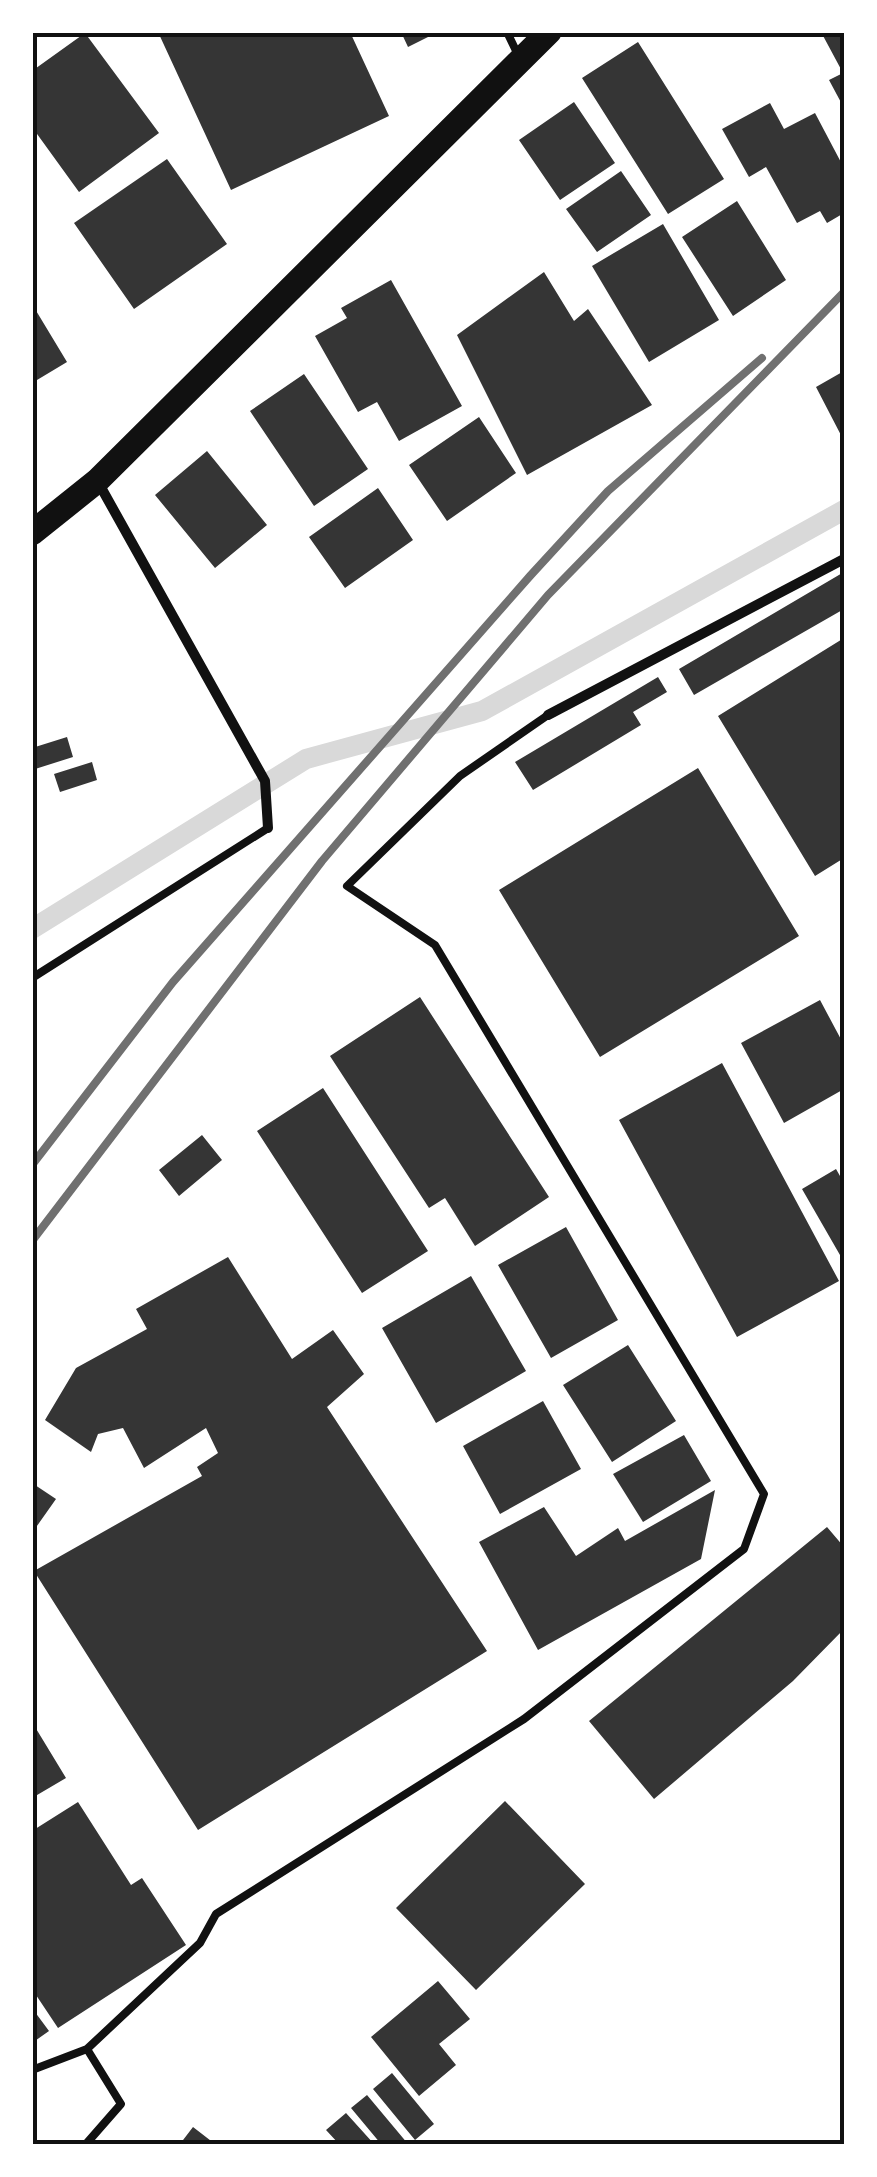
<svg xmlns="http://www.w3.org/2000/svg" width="877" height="2177" viewBox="0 0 877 2177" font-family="'Fira Sans',sans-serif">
<rect width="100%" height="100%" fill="#fff"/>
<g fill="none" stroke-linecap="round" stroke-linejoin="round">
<path stroke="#d9d9d9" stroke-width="20" d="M 32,929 L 306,759 L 482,711 L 844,510"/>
</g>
<path fill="#353535" d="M 158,32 L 350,32 L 389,116 L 231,190 Z
M 401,32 L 438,32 L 408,47 Z
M 821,32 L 844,32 L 844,108 L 829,80 L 843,73 Z
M 85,33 L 159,133 L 79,192 L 32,127 L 32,71 Z
M 638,42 L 724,179 L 668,214 L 582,78 Z
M 574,102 L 615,163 L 560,200 L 519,140 Z
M 770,103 L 784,129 L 815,113 L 844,168 L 844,213 L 827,223 L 820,211 L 797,223 L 766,167 L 749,177 L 722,129 Z
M 167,159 L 227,244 L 134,309 L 74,223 Z
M 621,171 L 651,215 L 597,252 L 566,209 Z
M 737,201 L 786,280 L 733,316 L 682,237 Z
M 663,224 L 719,320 L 649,362 L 592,266 Z
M 544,272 L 574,321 L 588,309 L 652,405 L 527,475 L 457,335 Z
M 391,280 L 462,406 L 399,441 L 377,402 L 358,412 L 315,336 L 347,318 L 341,308 Z
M 32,304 L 67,362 L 32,383 Z
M 844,371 L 844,441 L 816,387 Z
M 304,374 L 368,469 L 314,506 L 250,411 Z
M 479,417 L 516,473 L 447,521 L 409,465 Z
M 207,451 L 267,525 L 215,568 L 155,495 Z
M 378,488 L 413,540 L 345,588 L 309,537 Z
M 844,572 L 844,609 L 694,695 L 679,669 Z
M 844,638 L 844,858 L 815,876 L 718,716 Z
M 658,677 L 667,692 L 633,712 L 641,725 L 533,790 L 515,762 Z
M 67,737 L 73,757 L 32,770 L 32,748 Z
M 92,762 L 97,780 L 60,792 L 54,774 Z
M 698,768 L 799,936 L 600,1057 L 499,890 Z
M 420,997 L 549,1197 L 475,1246 L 445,1198 L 429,1208 L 330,1056 Z
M 820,1000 L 844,1045 L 844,1089 L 784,1123 L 741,1043 Z
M 722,1063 L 839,1281 L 737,1337 L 619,1120 Z
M 323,1088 L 428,1251 L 362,1293 L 257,1131 Z
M 202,1135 L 222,1160 L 179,1196 L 159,1170 Z
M 836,1169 L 844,1183 L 844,1262 L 802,1189 Z
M 566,1227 L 618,1320 L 551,1358 L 498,1265 Z
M 228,1257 L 292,1359 L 333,1330 L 364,1374 L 327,1407 L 487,1651 L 198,1830 L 34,1571 L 202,1476 L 197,1467 L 218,1453 L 206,1428 L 144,1468 L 123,1428 L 98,1434 L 91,1452 L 45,1420 L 76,1368 L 147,1329 L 136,1309 Z
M 471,1276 L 526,1371 L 436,1423 L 382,1328 Z
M 628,1345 L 676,1421 L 612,1462 L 563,1385 Z
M 543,1401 L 581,1469 L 500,1514 L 463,1446 Z
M 684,1435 L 711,1481 L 643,1522 L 613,1474 Z
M 32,1483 L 56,1499 L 32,1533 Z
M 715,1490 L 701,1559 L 538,1650 L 479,1542 L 544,1507 L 576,1556 L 618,1528 L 625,1541 Z
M 827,1527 L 844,1547 L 844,1629 L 793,1681 L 654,1799 L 589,1721 Z
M 32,1722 L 66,1778 L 32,1798 Z
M 505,1801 L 585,1884 L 476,1990 L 396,1908 Z
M 78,1802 L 131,1885 L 142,1878 L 186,1945 L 58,2028 L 32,1989 L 32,1831 Z
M 438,1981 L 470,2019 L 439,2044 L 456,2065 L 419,2096 L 371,2037 Z
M 32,2008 L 49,2031 L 32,2043 Z
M 392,2073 L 434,2124 L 415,2140 L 373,2089 Z
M 367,2095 L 408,2144 L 381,2144 L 351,2108 Z
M 346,2113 L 374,2144 L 339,2144 L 326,2130 Z
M 193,2127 L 215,2144 L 180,2144 Z"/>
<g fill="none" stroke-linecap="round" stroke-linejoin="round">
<path stroke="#111" stroke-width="8" d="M 507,32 L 518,55
M 32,978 L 268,828
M 32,2070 L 87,2049
M 86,2144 L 121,2104 L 87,2049 L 200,1943 L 216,1914 L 524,1719 L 744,1549 L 764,1494 L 435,945 L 347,886 L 460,776 L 548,715"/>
<path stroke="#111" stroke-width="10" d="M 98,482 L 265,781 L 268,828
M 548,715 L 844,559"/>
<path stroke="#111" stroke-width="25" d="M 32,533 L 97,481 L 549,32"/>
<path stroke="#707070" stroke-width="8" d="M 32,1165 L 173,982 L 530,576 L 608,491 L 762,358
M 32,1241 L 322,861 L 548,595 L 844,292"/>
</g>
<rect width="877" height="2177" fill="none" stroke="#ffffff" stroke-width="70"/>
<rect x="35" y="35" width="807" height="2107" fill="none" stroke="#111" stroke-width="4"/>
</svg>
